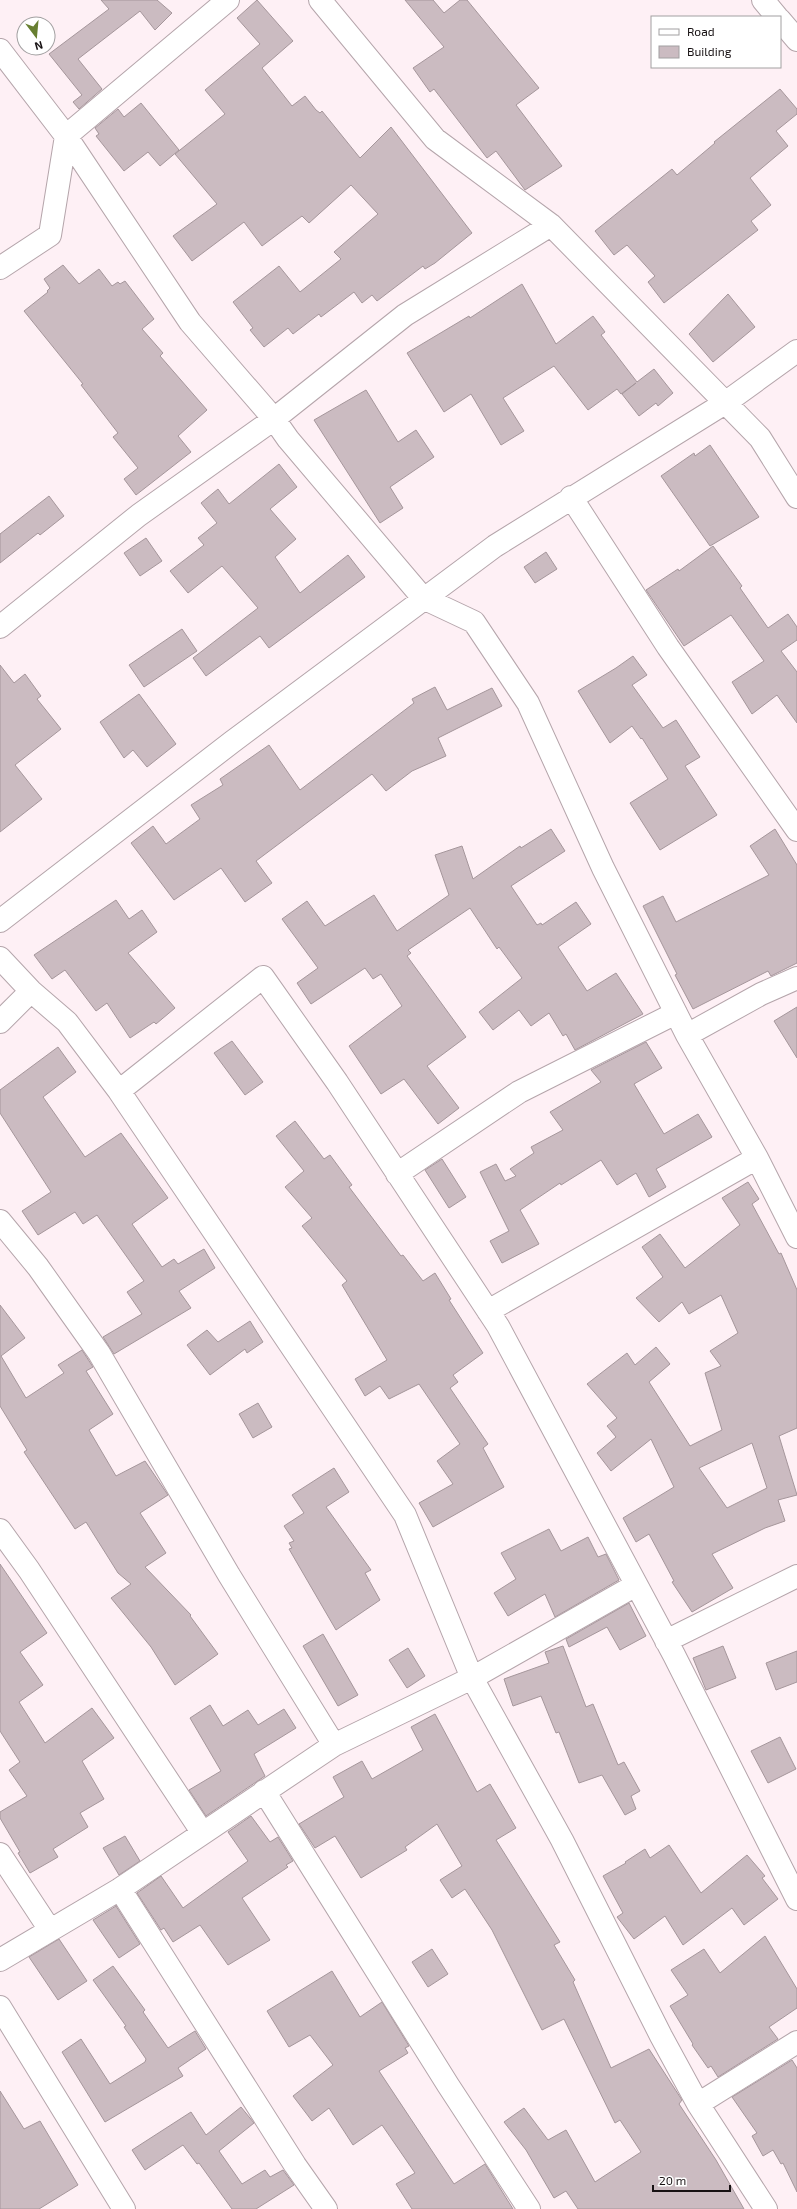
<svg xmlns="http://www.w3.org/2000/svg" width="797" height="2209" viewBox="0 0 797 2209" font-family="'Exo 2',sans-serif">
<rect width="100%" height="100%" fill="#fef0f5"/>
<path fill="#cbbbc1" stroke="#a5969b" fill-rule="evenodd" d="M 101,0 L 157,0 L 172,13 L 155,30 L 140,11 L 78,59 L 102,89 L 79,109 L 73,102 L 82,95 L 49,54 L 109,9 Z
M 257,0 L 293,41 L 262,68 L 292,106 L 305,96 L 316,110 L 320,113 L 322,111 L 360,158 L 391,127 L 472,233 L 435,263 L 425,269 L 423,266 L 377,301 L 372,295 L 362,303 L 354,292 L 321,317 L 319,314 L 293,334 L 288,328 L 264,347 L 250,330 L 253,328 L 233,302 L 279,266 L 300,292 L 341,259 L 334,252 L 378,214 L 351,185 L 309,223 L 302,216 L 262,246 L 244,222 L 192,261 L 173,236 L 217,204 L 175,154 L 225,114 L 205,90 L 260,44 L 237,18 Z
M 405,0 L 433,0 L 444,13 L 460,0 L 467,0 L 539,88 L 516,105 L 562,166 L 525,190 L 496,151 L 487,158 L 434,89 L 430,92 L 413,68 L 444,47 Z
M 780,89 L 797,109 L 797,114 L 776,131 L 788,146 L 750,178 L 771,205 L 751,221 L 758,230 L 664,303 L 648,282 L 655,276 L 627,245 L 614,255 L 595,231 L 672,169 L 677,175 L 715,143 L 714,142 Z
M 141,103 L 179,150 L 160,166 L 148,152 L 124,171 L 96,136 L 99,134 L 95,128 L 118,109 L 124,117 Z
M 63,265 L 79,284 L 99,269 L 112,286 L 118,282 L 120,284 L 125,281 L 154,319 L 142,329 L 163,353 L 160,356 L 207,410 L 178,436 L 191,452 L 136,495 L 124,479 L 138,468 L 113,437 L 118,433 L 81,385 L 83,384 L 24,311 L 48,292 L 47,291 L 50,288 L 44,279 Z
M 522,284 L 556,344 L 593,316 L 605,332 L 601,335 L 637,382 L 654,369 L 673,393 L 658,406 L 656,403 L 639,416 L 622,394 L 636,383 L 621,394 L 617,389 L 588,410 L 554,366 L 503,398 L 524,431 L 501,445 L 471,394 L 444,412 L 407,353 L 469,316 L 470,318 Z
M 728,294 L 755,327 L 713,362 L 689,334 Z
M 366,390 L 398,442 L 416,430 L 434,457 L 390,487 L 403,508 L 380,523 L 314,420 Z
M 710,445 L 759,517 L 710,546 L 661,476 L 694,453 L 695,456 Z
M 279,464 L 297,487 L 270,509 L 296,539 L 275,557 L 300,593 L 348,555 L 365,577 L 269,648 L 260,636 L 206,676 L 193,658 L 258,608 L 222,566 L 188,593 L 170,571 L 204,545 L 198,538 L 217,523 L 201,503 L 218,489 L 229,504 Z
M 49,496 L 64,516 L 40,535 L 38,533 L 0,563 L 0,534 Z
M 146,538 L 162,561 L 140,576 L 124,553 Z
M 713,546 L 742,586 L 740,588 L 768,628 L 788,614 L 797,627 L 797,640 L 781,651 L 797,672 L 797,723 L 777,695 L 752,714 L 732,682 L 764,661 L 731,615 L 684,646 L 646,590 L 678,569 L 679,571 Z
M 546,552 L 557,569 L 535,583 L 524,567 Z
M 182,629 L 197,651 L 144,687 L 129,665 Z
M 633,656 L 647,675 L 632,685 L 663,728 L 676,720 L 700,757 L 685,766 L 717,815 L 660,850 L 630,803 L 668,779 L 642,738 L 641,739 L 632,726 L 610,743 L 578,691 L 616,668 Z
M 0,665 L 14,683 L 25,674 L 41,696 L 37,699 L 61,729 L 15,765 L 42,799 L 0,832 Z
M 435,687 L 447,710 L 492,688 L 502,706 L 438,738 L 446,756 L 412,771 L 386,791 L 372,774 L 256,861 L 272,883 L 245,902 L 221,868 L 174,900 L 131,843 L 153,826 L 166,844 L 200,819 L 191,805 L 223,785 L 220,779 L 269,745 L 300,790 L 414,703 L 412,699 Z
M 139,694 L 176,744 L 147,767 L 133,750 L 124,758 L 100,722 Z
M 551,829 L 565,851 L 511,886 L 537,925 L 541,923 L 542,925 L 576,902 L 591,924 L 558,947 L 587,991 L 616,973 L 643,1014 L 575,1050 L 566,1034 L 563,1036 L 549,1013 L 531,1026 L 519,1010 L 493,1030 L 479,1012 L 522,978 L 499,947 L 497,949 L 470,908 L 408,950 L 411,953 L 407,956 L 466,1037 L 427,1066 L 459,1108 L 438,1124 L 404,1079 L 381,1094 L 349,1046 L 402,1006 L 381,974 L 373,979 L 365,968 L 311,1004 L 297,983 L 318,968 L 282,919 L 307,901 L 325,926 L 374,895 L 397,931 L 449,895 L 435,855 L 462,846 L 473,879 L 520,846 L 521,848 Z
M 775,829 L 797,865 L 797,963 L 771,976 L 768,971 L 693,1009 L 675,975 L 677,974 L 643,906 L 663,896 L 676,922 L 769,875 L 750,846 Z
M 116,900 L 129,919 L 142,910 L 157,932 L 128,953 L 175,1008 L 156,1024 L 154,1022 L 130,1038 L 107,1003 L 96,1011 L 65,970 L 52,979 L 34,955 Z
M 797,1007 L 797,1058 L 774,1021 Z
M 232,1041 L 263,1082 L 245,1095 L 214,1053 Z
M 646,1042 L 662,1068 L 634,1084 L 664,1134 L 698,1114 L 712,1137 L 656,1169 L 666,1187 L 649,1197 L 636,1173 L 617,1185 L 601,1160 L 561,1185 L 560,1183 L 520,1210 L 539,1244 L 502,1263 L 490,1241 L 509,1231 L 480,1172 L 496,1164 L 505,1181 L 516,1176 L 510,1169 L 534,1153 L 531,1147 L 563,1130 L 550,1112 L 601,1082 L 591,1070 Z
M 58,1047 L 76,1072 L 43,1097 L 85,1157 L 121,1133 L 168,1198 L 132,1224 L 162,1267 L 174,1259 L 178,1264 L 204,1249 L 215,1268 L 179,1291 L 191,1308 L 114,1354 L 103,1337 L 142,1314 L 127,1292 L 144,1281 L 97,1215 L 83,1224 L 75,1212 L 38,1235 L 22,1211 L 51,1192 L 0,1113 L 0,1090 Z
M 295,1121 L 324,1159 L 330,1155 L 352,1185 L 349,1187 L 401,1256 L 403,1255 L 423,1281 L 435,1273 L 451,1299 L 449,1300 L 483,1353 L 453,1375 L 458,1382 L 450,1388 L 488,1444 L 483,1448 L 504,1487 L 433,1527 L 419,1503 L 453,1484 L 437,1461 L 460,1444 L 419,1384 L 389,1399 L 380,1386 L 365,1396 L 355,1379 L 387,1360 L 342,1285 L 347,1281 L 302,1226 L 312,1218 L 285,1187 L 304,1171 L 276,1136 Z
M 442,1159 L 466,1197 L 449,1208 L 425,1170 Z
M 748,1182 L 759,1199 L 752,1204 L 779,1254 L 781,1253 L 797,1290 L 797,1428 L 779,1436 L 797,1495 L 778,1500 L 785,1521 L 765,1528 L 712,1554 L 733,1588 L 692,1612 L 672,1582 L 674,1581 L 649,1534 L 636,1542 L 623,1518 L 674,1487 L 651,1439 L 611,1471 L 597,1453 L 616,1437 L 607,1426 L 617,1418 L 587,1384 L 627,1353 L 635,1365 L 656,1347 L 670,1364 L 649,1382 L 690,1446 L 722,1430 L 705,1373 L 721,1366 L 710,1351 L 738,1333 L 721,1295 L 689,1314 L 682,1302 L 659,1322 L 636,1298 L 663,1277 L 642,1247 L 660,1234 L 685,1268 L 740,1225 L 722,1198 ZM 752,1443 L 767,1488 L 727,1508 L 699,1468 Z
M 0,1305 L 25,1338 L 1,1356 L 26,1398 L 64,1373 L 58,1365 L 82,1350 L 93,1367 L 86,1371 L 113,1414 L 89,1430 L 116,1476 L 145,1461 L 168,1495 L 140,1513 L 166,1553 L 145,1567 L 191,1615 L 190,1616 L 218,1654 L 175,1685 L 151,1647 L 111,1598 L 131,1584 L 118,1573 L 86,1522 L 75,1529 L 24,1452 L 27,1450 L 0,1406 Z
M 250,1321 L 263,1342 L 247,1353 L 245,1349 L 210,1375 L 187,1345 L 207,1330 L 218,1342 Z
M 258,1403 L 272,1427 L 253,1438 L 239,1414 Z
M 334,1468 L 349,1492 L 326,1507 L 371,1570 L 365,1573 L 380,1600 L 336,1630 L 289,1549 L 292,1548 L 289,1543 L 294,1541 L 284,1526 L 304,1513 L 292,1495 Z
M 549,1529 L 561,1551 L 588,1537 L 598,1557 L 606,1554 L 619,1580 L 555,1617 L 545,1594 L 508,1616 L 494,1593 L 516,1579 L 501,1553 Z
M 0,1564 L 47,1633 L 20,1652 L 43,1685 L 19,1702 L 45,1743 L 92,1708 L 114,1738 L 82,1761 L 104,1799 L 80,1813 L 88,1827 L 53,1849 L 58,1857 L 30,1873 L 18,1853 L 20,1852 L 0,1818 L 0,1812 L 27,1796 L 9,1770 L 20,1762 L 0,1731 Z
M 629,1603 L 646,1636 L 620,1650 L 607,1627 L 569,1647 L 566,1639 Z
M 323,1634 L 358,1695 L 338,1706 L 303,1646 Z
M 563,1646 L 586,1707 L 593,1704 L 618,1765 L 624,1762 L 640,1791 L 631,1796 L 636,1809 L 625,1815 L 602,1775 L 579,1783 L 559,1732 L 556,1733 L 541,1696 L 513,1706 L 504,1679 L 549,1663 L 545,1652 Z
M 723,1646 L 736,1678 L 706,1690 L 693,1658 Z
M 408,1648 L 425,1676 L 407,1688 L 389,1660 Z
M 797,1651 L 797,1682 L 776,1690 L 766,1663 Z
M 210,1705 L 223,1726 L 248,1710 L 258,1725 L 284,1709 L 296,1728 L 254,1754 L 265,1776 L 206,1816 L 189,1790 L 221,1771 L 190,1718 Z
M 435,1714 L 477,1792 L 490,1784 L 516,1828 L 496,1840 L 560,1942 L 554,1945 L 575,1980 L 573,1982 L 611,2068 L 649,2049 L 682,2100 L 679,2104 L 716,2160 L 744,2209 L 578,2209 L 566,2191 L 554,2198 L 526,2150 L 504,2122 L 524,2108 L 548,2140 L 566,2130 L 595,2182 L 641,2152 L 620,2120 L 615,2123 L 564,2019 L 542,2030 L 492,1930 L 465,1889 L 452,1898 L 440,1880 L 462,1866 L 437,1824 L 405,1847 L 407,1850 L 361,1878 L 335,1836 L 315,1848 L 299,1824 L 344,1797 L 333,1777 L 362,1761 L 372,1779 L 423,1750 L 411,1727 Z
M 780,1737 L 796,1769 L 768,1783 L 751,1751 Z
M 251,1816 L 270,1842 L 278,1837 L 293,1861 L 286,1865 L 288,1867 L 242,1898 L 270,1940 L 228,1965 L 200,1925 L 173,1942 L 164,1928 L 161,1930 L 137,1893 L 161,1876 L 183,1908 L 248,1861 L 228,1832 Z
M 125,1836 L 140,1861 L 119,1875 L 103,1848 Z
M 669,1845 L 701,1893 L 747,1855 L 765,1876 L 762,1878 L 778,1899 L 744,1925 L 732,1908 L 683,1945 L 665,1916 L 634,1939 L 617,1917 L 623,1913 L 603,1876 L 626,1863 L 625,1862 L 645,1849 L 650,1858 Z
M 116,1906 L 140,1944 L 119,1958 L 93,1920 Z
M 765,1936 L 797,1989 L 797,2008 L 769,2027 L 778,2039 L 718,2077 L 711,2066 L 708,2068 L 692,2045 L 693,2044 L 670,2006 L 688,1995 L 671,1970 L 704,1949 L 720,1973 Z
M 59,1939 L 87,1981 L 58,2000 L 29,1957 Z
M 432,1949 L 448,1974 L 428,1987 L 412,1962 Z
M 113,1966 L 145,2010 L 143,2012 L 168,2048 L 195,2031 L 206,2049 L 178,2068 L 183,2076 L 105,2122 L 62,2052 L 81,2039 L 110,2084 L 145,2062 L 146,2059 L 124,2027 L 126,2026 L 93,1980 Z
M 332,1971 L 360,2017 L 382,2002 L 409,2046 L 405,2048 L 408,2053 L 379,2071 L 454,2184 L 485,2164 L 513,2209 L 412,2209 L 396,2184 L 415,2173 L 382,2125 L 353,2145 L 329,2108 L 312,2121 L 293,2096 L 333,2065 L 310,2035 L 289,2047 L 267,2011 Z
M 792,2060 L 797,2068 L 797,2192 L 783,2163 L 781,2164 L 773,2150 L 763,2156 L 752,2136 L 757,2133 L 732,2097 Z
M 0,2091 L 24,2129 L 40,2121 L 78,2185 L 39,2209 L 0,2209 Z
M 241,2107 L 254,2123 L 219,2151 L 242,2184 L 265,2170 L 270,2177 L 283,2170 L 294,2185 L 256,2209 L 232,2209 L 199,2163 L 197,2164 L 183,2145 L 145,2170 L 132,2150 L 191,2112 L 206,2135 Z"/>
<g fill="none" stroke-linecap="round" stroke-linejoin="round">
<defs>
<path id="minor" d="M 320,0 L 435,139 L 551,225 L 760,438 L 797,497
M 763,0 L 777,17
M 780,20 L 797,40
M 0,50 L 66,136 L 190,322 L 274,419 L 288,439 L 423,598 L 474,622 L 528,703 L 603,868 L 687,1035 L 757,1158 L 797,1237
M 0,268 L 50,235 L 66,136 L 228,0
M 571,497 L 668,647 L 797,830
M 0,627 L 139,515 L 274,419 L 405,315 L 551,225
M 0,921 L 232,742 L 495,546 L 725,403 L 797,351
M 0,958 L 31,991 L 67,1022 L 119,1091 L 405,1515 L 472,1678 L 562,1840 L 661,2036 L 698,2104 L 766,2209
M 0,1022 L 31,991
M 687,1035 L 761,994 L 797,978
M 119,1091 L 263,977 L 337,1082 L 498,1326 L 674,1655 L 797,1899
M 397,1174 L 519,1092 L 676,1013
M 0,1221 L 38,1267 L 99,1353 L 229,1575 L 334,1745
M 488,1311 L 757,1158
M 0,1530 L 29,1570 L 202,1832
M 666,1641 L 797,1576
M 264,1791 L 448,2085 L 529,2209
M 0,1854 L 50,1930
M 120,1889 L 295,2165 L 326,2209
M 0,1960 L 120,1889 L 334,1745 L 472,1678 L 636,1585
M 0,2007 L 124,2209
M 698,2104 L 797,2042"/>
</defs>
<use href="#minor" stroke="#b5a5ab" stroke-width="24"/>
<use href="#minor" stroke="#fff" stroke-width="22"/>
</g>
<rect x="651" y="16" width="130" height="52" fill="#ffffff" stroke="#a2a0a1"/>
<rect x="659" y="29" width="20" height="6" fill="#ffffff" stroke="#a2a0a1"/>
<text x="687" y="36" font-size="12" fill="#171113">Road</text>
<rect x="659" y="46" width="20" height="12" fill="#cbbbc1" stroke="#a2a0a1"/>
<text x="687" y="56" font-size="12" fill="#171113">Building</text>
<g transform="translate(36 36) rotate(164)"><circle r="19" fill="#ffffff" stroke="#a2a0a1"/>
<path d="M0-3L7 15L0 10L-7 15Z" fill="#687f31"/>
<text y="-6" font-size="11" font-weight="bold" text-anchor="middle" fill="#171113">N</text>
</g>
<path d="M653 2185v6h77v-6" fill="none" stroke="#171113" stroke-width="2"/>
<text x="659" y="2185" font-size="12" fill="#171113" stroke="#ffffff" stroke-width="3" paint-order="stroke">20 m</text>
</svg>
